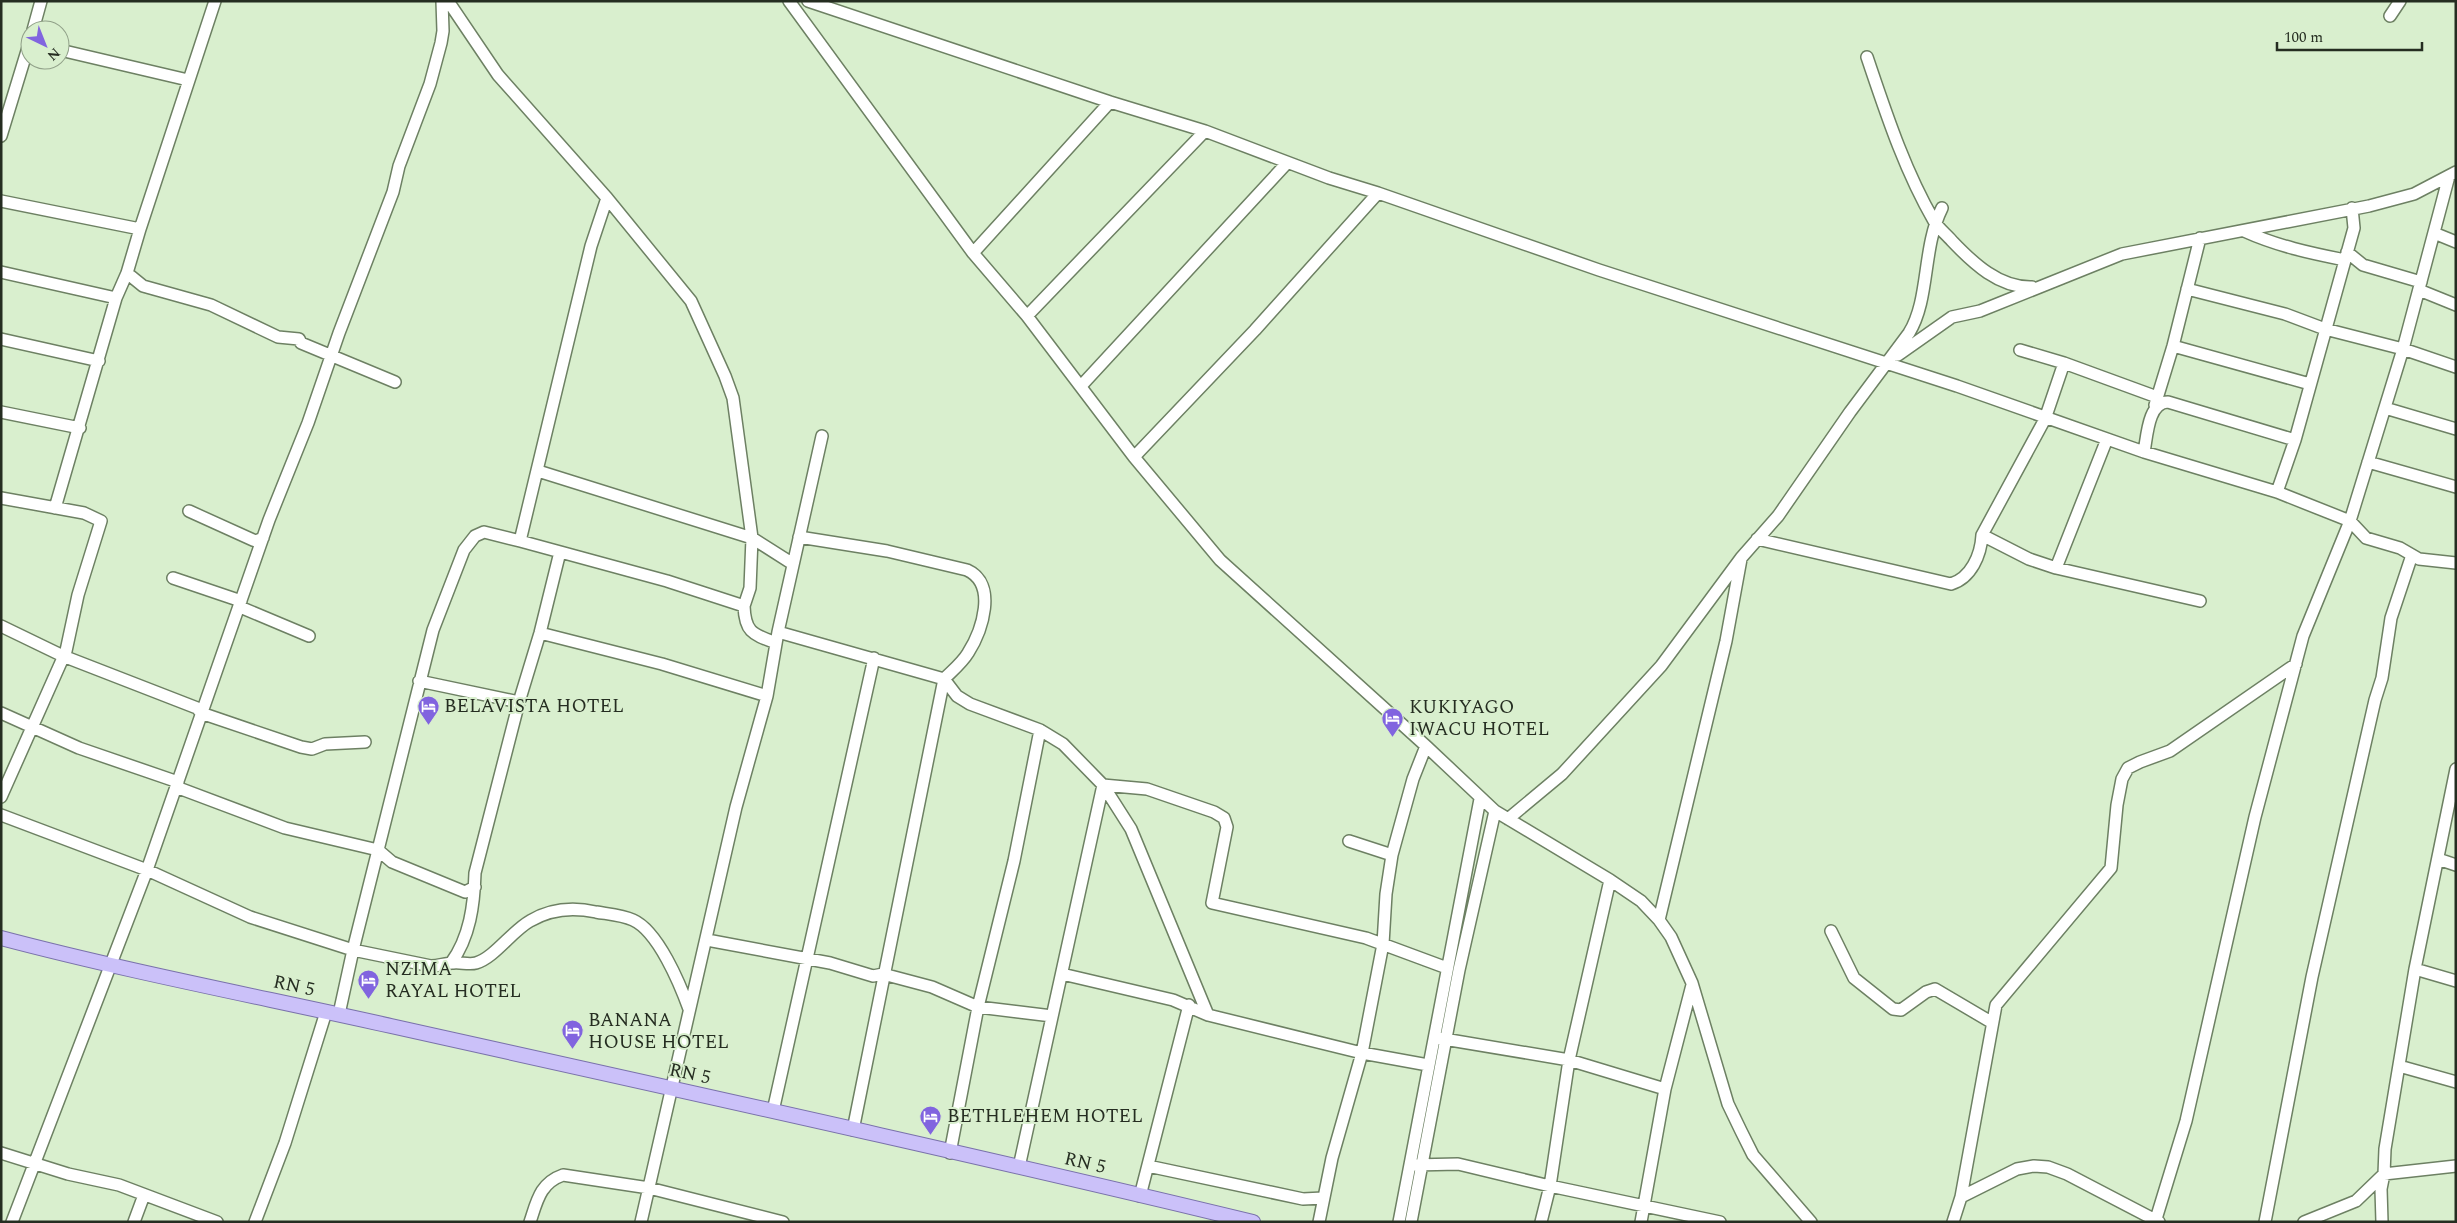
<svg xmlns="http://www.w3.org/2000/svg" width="2457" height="1223" viewBox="0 0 2457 1223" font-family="Spectral,serif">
<rect width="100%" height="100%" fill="#d9efce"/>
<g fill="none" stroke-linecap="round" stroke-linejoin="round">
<defs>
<path id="minor" d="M 448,1 L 498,75 L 607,198 L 591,246 L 520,541
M 789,1 L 973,253 L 1027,316 L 1134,457 L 1220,560 L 1426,746 L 1495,811 L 1610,880 L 1641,901 L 1659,920 L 1671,937 L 1692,983 L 1728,1104 L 1741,1131 L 1753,1155 L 1811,1222
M 808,1 L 1110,102 L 1205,131 L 1329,178 L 1378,193 L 1599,270 L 1957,386 L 2144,452 L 2277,492 L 2350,521 L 2366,538 L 2400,548 L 2419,559 L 2456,563
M 2390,16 L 2400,1
M 33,30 L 41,1
M 60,50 L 188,80
M 1867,57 C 1886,113 1904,169 1934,221 C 1938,228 1946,234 1952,241 C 1973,263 1999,288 2032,287
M 1,136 L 30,41
M 607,198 L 691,301 L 725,376 L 733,398 L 752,538 L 750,588 L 744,606
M 1,201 L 140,229
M 2244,231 C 2277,246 2310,253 2345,260
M 2434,233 L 2456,242
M 2347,252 L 2363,265 L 2421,282
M 973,253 L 1110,102
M 1,272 L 116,298
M 127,273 L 143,286 L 211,305 L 278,337 L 299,339 L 301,343 L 395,382
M 2187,289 L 2285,314 L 2325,329 L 2403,349 L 2456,367
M 2419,290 L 2456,305
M 1027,316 L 1205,131
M 1,339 L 99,361
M 2173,346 L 2310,384
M 2020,350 L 2064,363
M 1898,355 L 1952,317 L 1980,311 L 2122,254 L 2369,206 L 2414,194 L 2456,172
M 1081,386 L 1287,163
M 2155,405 L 2173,346 L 2200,238
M 2385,408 L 2456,429
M 1,412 L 80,428
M 2144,452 C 2147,437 2148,402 2168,402 L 2295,440
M 1134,457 L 1255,330 L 1378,193
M 2368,462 L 2456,487
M 538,471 L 752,538 L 793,564
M 2277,492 L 2295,440 L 2354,228 L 2352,208
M 1,498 L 84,513 L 101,521 L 78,595 L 66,651 L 1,797
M 55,508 L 116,298 L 127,273 L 140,229 L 215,1
M 189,511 L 253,540 L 256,541 L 263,538
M 1982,535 L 2029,559 L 2056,568 L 2200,601
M 799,537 L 887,551 L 967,570 C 998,584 982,631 968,653 C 962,663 952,671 944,679 L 853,1130
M 1757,539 L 1951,584 C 1971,578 1981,555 1982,535 L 2045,419 L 2064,363 L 2157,397
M 2056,568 L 2107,439
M 173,578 L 241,601
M 240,607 L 309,636
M 1,626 L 63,656 L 197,708 L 201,713 L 301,747 L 312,749 L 325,744 L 365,742
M 778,632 L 944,679 L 957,696 L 970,704 L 1040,730 L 1063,744 L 1103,785 L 1131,829 L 1208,1015
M 540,633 L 662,664 L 767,696
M 419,681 L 519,702
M 1,713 L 79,748 L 178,782
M 176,787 L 285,828 L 378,850 L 392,862 L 465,892 L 475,887
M 1,815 L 147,870 L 250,917 L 353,950 L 431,966 C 439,966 445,963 453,963 C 460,962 469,965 476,963 C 494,958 512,931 530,921 C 550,909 573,907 596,912 C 607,914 622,915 633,920 C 658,931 680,984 689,1009
M 1508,819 L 1562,774 L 1661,666 L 1741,558 L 1778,516 L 1850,412 L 1909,333 C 1930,299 1922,248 1942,208
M 1349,841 L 1392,855
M 2438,859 L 2456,865
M 1659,920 L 1726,641 L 1741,559
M 1831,931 L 1854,978 L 1893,1009 L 1901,1010 L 1926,992 L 1935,989 L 1991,1022
M 707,940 L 830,963 L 873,976 L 883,974 L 932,987 L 978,1007 L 1052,1016
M 451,963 C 470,937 474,905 475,873 L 519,702 L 540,633 L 560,552
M 2415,969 L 2456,981
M 1062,974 L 1173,1000 L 1208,1015 L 1362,1053 L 1428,1065
M 339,1014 L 353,950 L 433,630 L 464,550 L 475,536 L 484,532 L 520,541 L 667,581 L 744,606 C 745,632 752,634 776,643
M 1438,1038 L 1569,1060 L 1665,1089
M 2399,1066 L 2456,1082
M 773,1111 L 874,658
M 1,1153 L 68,1174 L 119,1185 L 217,1222
M 950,1153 L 978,1007 L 1014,861 L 1040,730
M 1414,1165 L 1458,1164 L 1550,1186 L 1720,1222
M 1148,1166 L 1303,1199 L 1323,1198
M 1019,1167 L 1103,785 L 1147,789 L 1214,812 L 1224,818 L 1227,827 L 1212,903 L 1366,938 L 1447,968
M 1140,1196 L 1189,1005
M 1961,1197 L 2017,1169 L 2034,1166 L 2048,1167 L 2067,1174 L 2159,1222
M 2156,1219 L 2186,1121 L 2255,817 L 2303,636 L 2350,521 L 2403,349 L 2449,176
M 12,1222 L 147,870 L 269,520 L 308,423 L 339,333 L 393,192 L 399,166 L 430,84 L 441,43 L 443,31 L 442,1
M 134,1222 L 144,1195
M 255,1222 L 285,1143 L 326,1012
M 530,1222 C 537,1201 540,1183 563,1175 L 649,1188 L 783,1222
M 641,1222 L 736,807 L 767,696 L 778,632 L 822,436
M 1319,1222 L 1332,1158 L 1362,1053 L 1383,944 L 1386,894 L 1392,855 L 1413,779 L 1426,746
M 1399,1222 L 1480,799
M 1411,1222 L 1459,970 L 1495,811
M 1541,1222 L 1550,1186 L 1569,1060 L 1610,880
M 1641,1222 L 1665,1089 L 1692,985
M 1953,1222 L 1961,1197 L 1996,1005 L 2111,868 L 2117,805 L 2122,779 L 2128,768 L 2140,762 L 2170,751 L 2296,664
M 2265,1222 L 2312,977 L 2375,700 L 2382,678 L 2391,618 L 2412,555
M 2304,1222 L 2356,1201 L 2384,1174 L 2385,1149 L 2415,969 L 2456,769
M 2382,1222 L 2381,1189 L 2384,1174 L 2456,1166"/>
<path id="major" d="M 1,938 C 130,972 261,997 391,1026 C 679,1090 967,1153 1253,1222"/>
</defs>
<use href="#minor" stroke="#6d8063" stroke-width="14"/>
<use href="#major" stroke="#7a72ab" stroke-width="16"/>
<use href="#minor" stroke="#fff" stroke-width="11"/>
<use href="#major" stroke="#cbc1f9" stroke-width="14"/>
</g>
<defs>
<symbol id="hotel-pin" viewBox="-11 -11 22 30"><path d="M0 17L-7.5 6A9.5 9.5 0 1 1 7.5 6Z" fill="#8164df" stroke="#d9efce"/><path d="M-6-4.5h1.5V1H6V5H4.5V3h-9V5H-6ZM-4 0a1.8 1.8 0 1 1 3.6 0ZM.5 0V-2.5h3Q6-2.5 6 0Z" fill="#fff"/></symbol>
</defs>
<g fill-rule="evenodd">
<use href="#hotel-pin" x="416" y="694" width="25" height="34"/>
<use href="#hotel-pin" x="1380" y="706" width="25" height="34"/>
<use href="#hotel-pin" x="356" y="968" width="25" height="34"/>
<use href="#hotel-pin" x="560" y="1018" width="25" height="34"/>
<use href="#hotel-pin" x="918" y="1104" width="25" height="34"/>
</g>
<g text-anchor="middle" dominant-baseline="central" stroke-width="4" stroke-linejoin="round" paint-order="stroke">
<g font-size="19" fill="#252d21" stroke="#d9efce" text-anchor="start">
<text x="444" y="706">BELAVISTA HOTEL</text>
<text x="1409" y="707">KUKIYAGO<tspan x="1409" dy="22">IWACU HOTEL</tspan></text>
<text x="385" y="969">NZIMA<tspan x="385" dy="22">RAYAL HOTEL</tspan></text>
<text x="588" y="1020">BANANA<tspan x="588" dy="22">HOUSE HOTEL</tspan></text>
<text x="947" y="1116">BETHLEHEM HOTEL</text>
</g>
<g font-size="19" fill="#252d21" stroke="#d9efce">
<text transform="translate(294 986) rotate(12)">RN 5</text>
<text transform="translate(690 1074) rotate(12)">RN 5</text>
<text transform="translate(1085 1163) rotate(13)">RN 5</text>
</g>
</g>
<rect width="2457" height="1223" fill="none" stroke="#252d21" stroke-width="5"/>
<g transform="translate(45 45) rotate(137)"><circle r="24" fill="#d9efce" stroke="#91a189"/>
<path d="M0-4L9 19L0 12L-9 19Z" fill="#8164df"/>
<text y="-8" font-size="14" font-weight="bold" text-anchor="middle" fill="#252d21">N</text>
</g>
<path d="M2277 42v8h145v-8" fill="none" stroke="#252d21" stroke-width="2.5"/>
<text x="2284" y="42" font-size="15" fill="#252d21" stroke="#d9efce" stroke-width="4" paint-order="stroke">100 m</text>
</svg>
